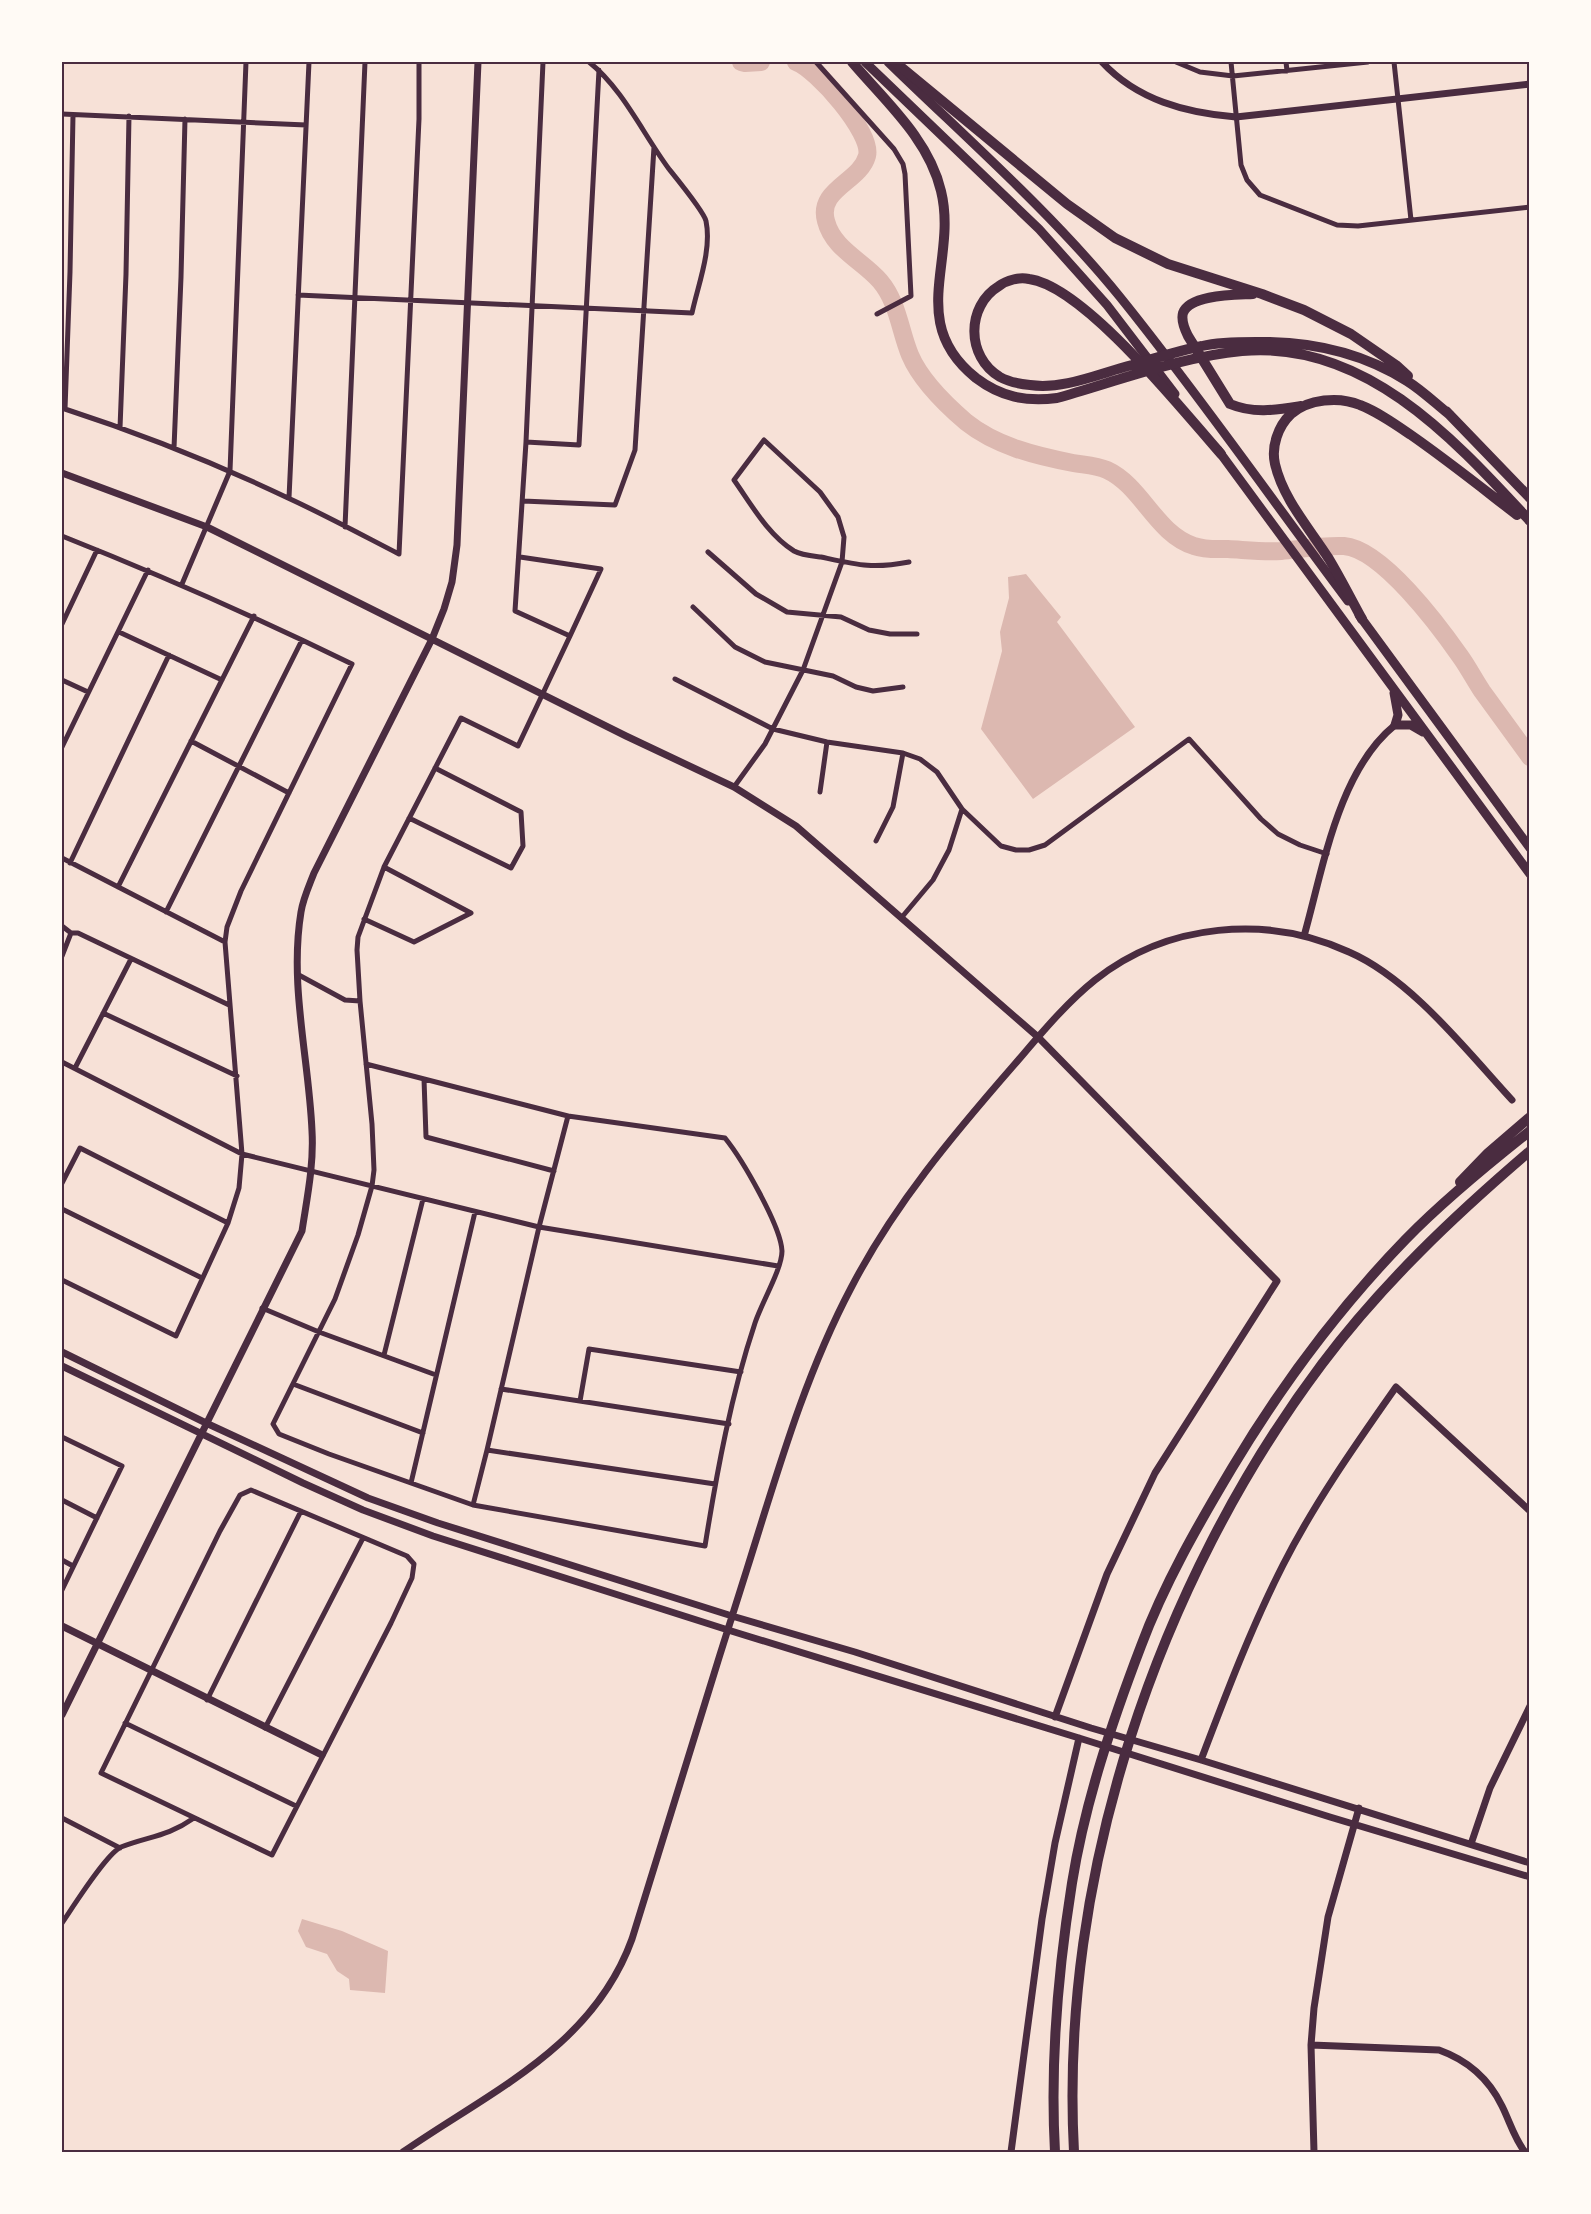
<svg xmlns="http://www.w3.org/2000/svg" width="1591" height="2214" viewBox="0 0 1591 2214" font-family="'Alegreya Sans',sans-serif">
<rect width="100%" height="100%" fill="#f7e1d7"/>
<path fill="#dcb8b0" d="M 1026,574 L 1061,617 L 1057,622 L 1135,727 L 1033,799 L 981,729 L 1002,651 L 1000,632 L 1009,598 L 1008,577 Z
M 302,1919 L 342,1931 L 388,1951 L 385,1993 L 350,1990 L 349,1979 L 337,1971 L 327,1954 L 306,1947 L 298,1931 Z"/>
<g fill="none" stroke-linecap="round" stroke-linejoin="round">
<path stroke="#dcb8b0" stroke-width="18" d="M 741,62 L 745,63 L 761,62
M 796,62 C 816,69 873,133 867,156 C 860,182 817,189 826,221 C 833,249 863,261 880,281 C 898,302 900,331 910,355 C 921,381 945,404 966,422 C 996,446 1036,456 1073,463 C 1085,465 1096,465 1107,470 C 1142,486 1156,534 1194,546 C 1205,550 1217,549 1228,549 C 1246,550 1263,552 1281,551 C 1301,549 1324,545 1344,546 C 1382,549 1439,626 1460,656 C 1468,667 1474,679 1482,691 C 1498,713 1514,735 1530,757"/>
<path stroke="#4a2c40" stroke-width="5" d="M 816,62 L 894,149 L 903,164 L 905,174 L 911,296 L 877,314
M 1176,62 L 1200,72 L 1233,76 L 1368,62
M 1231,62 L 1241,165 L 1247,180 L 1260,195 L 1337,225 L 1358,226 L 1530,207
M 1286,62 L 1287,71
M 1394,62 L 1411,220
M 62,114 L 306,125
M 298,295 L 692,313 C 698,285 712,250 706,221 C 704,212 677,179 669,169 C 643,134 623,89 589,62
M 62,408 C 139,433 215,463 288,498 C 325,515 362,535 399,554 L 419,119 L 419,62
M 65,409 L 70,272 L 73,115
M 120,428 L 126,274 L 129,116
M 526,442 L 579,445 L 599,70
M 174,448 L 181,277 L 185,119
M 289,498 L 309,62
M 523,501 L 615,505 L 635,450 L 654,147
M 345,527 L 365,62
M 62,536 C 160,575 256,617 352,664 L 241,891 L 227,927 L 225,942 L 242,1154 L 239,1188 L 228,1223 L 176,1336 L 62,1280
M 708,552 L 756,594 L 787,612 L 841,617 L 869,630 L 890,634 L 917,634
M 520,557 L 601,569 L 570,636
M 182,584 L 230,471 L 246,62
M 693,607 L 735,647 L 765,662 L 833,676 L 856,687 L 873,691 L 903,687
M 62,624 L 97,550
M 119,632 L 222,680
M 675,679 L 773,729 L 827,742 L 903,753 L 920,759 L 937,772 L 962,809 L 1001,846 L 1016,850 L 1029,850 L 1045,845 L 1189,739 L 1261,819 L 1278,834 L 1300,845 L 1327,854
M 62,680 L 88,692
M 191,741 L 289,793
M 62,747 L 148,570
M 734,787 L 765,744 L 803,670 L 842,562 L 844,537 L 838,517 L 820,492 L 764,440 L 734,480 C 751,504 768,535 794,551 C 801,555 813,556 821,557 C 858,565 872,569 909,562
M 820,792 L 827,742
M 409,818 L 511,868 L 523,846 L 521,812 L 435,768
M 876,841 L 893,807 L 903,753
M 62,858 L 225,942
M 70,863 L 169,655
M 118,887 L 254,616
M 166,912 L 302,640
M 902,917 L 933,880 L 949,850 L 962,809
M 364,919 L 414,942 L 471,913 L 384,867
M 62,926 L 71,933 L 62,956
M 71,933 L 78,933 L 229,1005
M 297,974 L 345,1000 L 360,1001
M 103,1013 L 237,1076
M 62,1062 L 242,1154 L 539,1227 L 778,1266
M 366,1064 L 568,1116 L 725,1138 C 742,1159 781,1226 782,1251 C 782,1269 761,1304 755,1323 C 731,1395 717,1471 705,1546 L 473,1505 L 329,1454 L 279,1434 L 273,1424 L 335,1299 L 358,1235 L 372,1186 L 374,1170 L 372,1124 L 360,1001 L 357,950 L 358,937 L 384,867 L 461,718 L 518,746 L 570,636 L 515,611 L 526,442 L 543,62
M 75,1068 L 131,959
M 424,1079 L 426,1137 L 554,1171
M 568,1116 L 539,1227 L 487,1450 L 715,1484
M 62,1183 L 80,1148 L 228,1223
M 62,1209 L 202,1278
M 262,1308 L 319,1332 L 436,1375
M 384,1355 L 423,1199
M 293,1384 L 423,1433
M 501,1389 L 729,1424
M 580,1401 L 589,1349 L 741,1372
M 62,1437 L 122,1466 L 62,1590
M 411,1483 L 475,1212
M 251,1490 L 407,1556 L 414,1564 L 412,1578 L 391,1623 L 272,1855 L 101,1773 L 220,1531 L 240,1495 Z
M 62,1500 L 97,1518
M 473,1505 L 487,1450
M 62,1560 L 73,1566
M 207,1700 L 301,1511
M 125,1723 L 296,1806
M 265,1728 L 363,1538
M 62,1818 L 120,1848
M 62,1923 C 73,1907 106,1854 121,1847 C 149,1836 167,1837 194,1818"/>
<path stroke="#4a2c40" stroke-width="7" d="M 1102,62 C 1137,100 1186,113 1236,117 L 1530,84
M 62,473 L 207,527 L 626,736 L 734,787 L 796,826 L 1038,1037 L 1277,1281 L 1155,1473 L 1107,1574 L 1055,1717
M 1304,936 C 1323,869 1338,771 1395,725
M 62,1352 L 206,1423 L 368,1498 L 438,1523 L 732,1616 L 855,1652 L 1091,1728 L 1201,1760 L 1530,1863
M 62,1366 L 303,1483 L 363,1510 L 433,1536 L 728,1630 L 1079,1738 L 1330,1817 L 1530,1877
M 62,1626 L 322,1755
M 62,1715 L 302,1231 C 307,1198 314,1165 312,1131 C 309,1059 289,985 301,912 C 303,899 309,886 314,873 L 432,639 L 444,609 L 452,582 L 457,545 L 478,62
M 1201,1760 C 1226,1694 1251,1628 1283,1565 C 1315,1502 1356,1444 1396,1387 L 1530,1511
M 1471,1844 L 1490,1788 L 1530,1706
M 1311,2045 L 1439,2050 C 1467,2060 1489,2079 1502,2106 C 1510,2122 1514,2138 1525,2152
M 403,2152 C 491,2091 593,2047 632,1939 C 670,1815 708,1692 747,1569 C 777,1474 804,1377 851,1288 C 894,1205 953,1135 1014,1065 C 1039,1036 1065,1004 1095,980 C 1167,923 1267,914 1349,952 C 1411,979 1466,1050 1512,1100
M 1011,2152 L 1042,1919 L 1055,1843 L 1079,1738
M 1314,2152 L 1311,2045 L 1314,2008 L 1328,1917 L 1359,1808"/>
<path stroke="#4a2c40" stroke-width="9" d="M 865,62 L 1039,229 L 1107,305 L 1175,394
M 888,62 C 965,137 1052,213 1120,297 C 1200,396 1272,500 1348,601
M 1218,450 L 1530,874
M 1359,615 L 1530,848
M 1394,693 L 1398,715 L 1395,725 L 1411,725 L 1423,732"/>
<path stroke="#4a2c40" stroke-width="10" d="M 852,62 C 885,101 929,139 941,191 C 958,260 906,322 976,378 C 1001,397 1026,402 1057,398 C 1114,382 1184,356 1242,351 C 1365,340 1454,439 1530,521
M 895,62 L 1067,204 L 1115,238 L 1168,264 L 1262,294 L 1304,310 L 1351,334 L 1396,365 L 1408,376
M 1253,294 C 1237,295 1190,294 1183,313 C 1181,320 1185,330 1188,336 L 1230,404 C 1254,414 1276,410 1301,406
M 1446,411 L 1530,498
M 1221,454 C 1183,411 1084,286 1029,279 C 1019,277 1007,280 999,286 C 966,306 966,357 1000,377 C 1009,382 1020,384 1030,385 C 1064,390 1100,373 1132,365 C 1155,358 1178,351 1202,346 C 1219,342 1239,342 1256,342 C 1311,341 1361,352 1407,381 C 1423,391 1436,404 1450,415
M 1362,619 C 1351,599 1341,579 1329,559 C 1310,529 1283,499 1275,464 C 1271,447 1278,426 1291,414 C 1308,399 1339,396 1360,405 C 1378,412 1395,424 1411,435 C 1447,460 1482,488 1517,515
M 1460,1182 L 1488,1153 L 1530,1117
M 1055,2152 C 1050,2063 1058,1971 1072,1883 C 1085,1802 1112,1722 1141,1646 C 1164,1584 1198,1525 1232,1468 C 1281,1386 1339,1308 1406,1239 C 1444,1200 1487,1165 1530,1131
M 1074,2152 C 1059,1877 1157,1584 1322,1364 C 1382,1284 1454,1216 1530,1151"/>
</g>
<rect width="1591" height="2214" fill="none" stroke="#fffaf5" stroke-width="126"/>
<rect x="63" y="63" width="1465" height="2088" fill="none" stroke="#4a2c40" stroke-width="2"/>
</svg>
